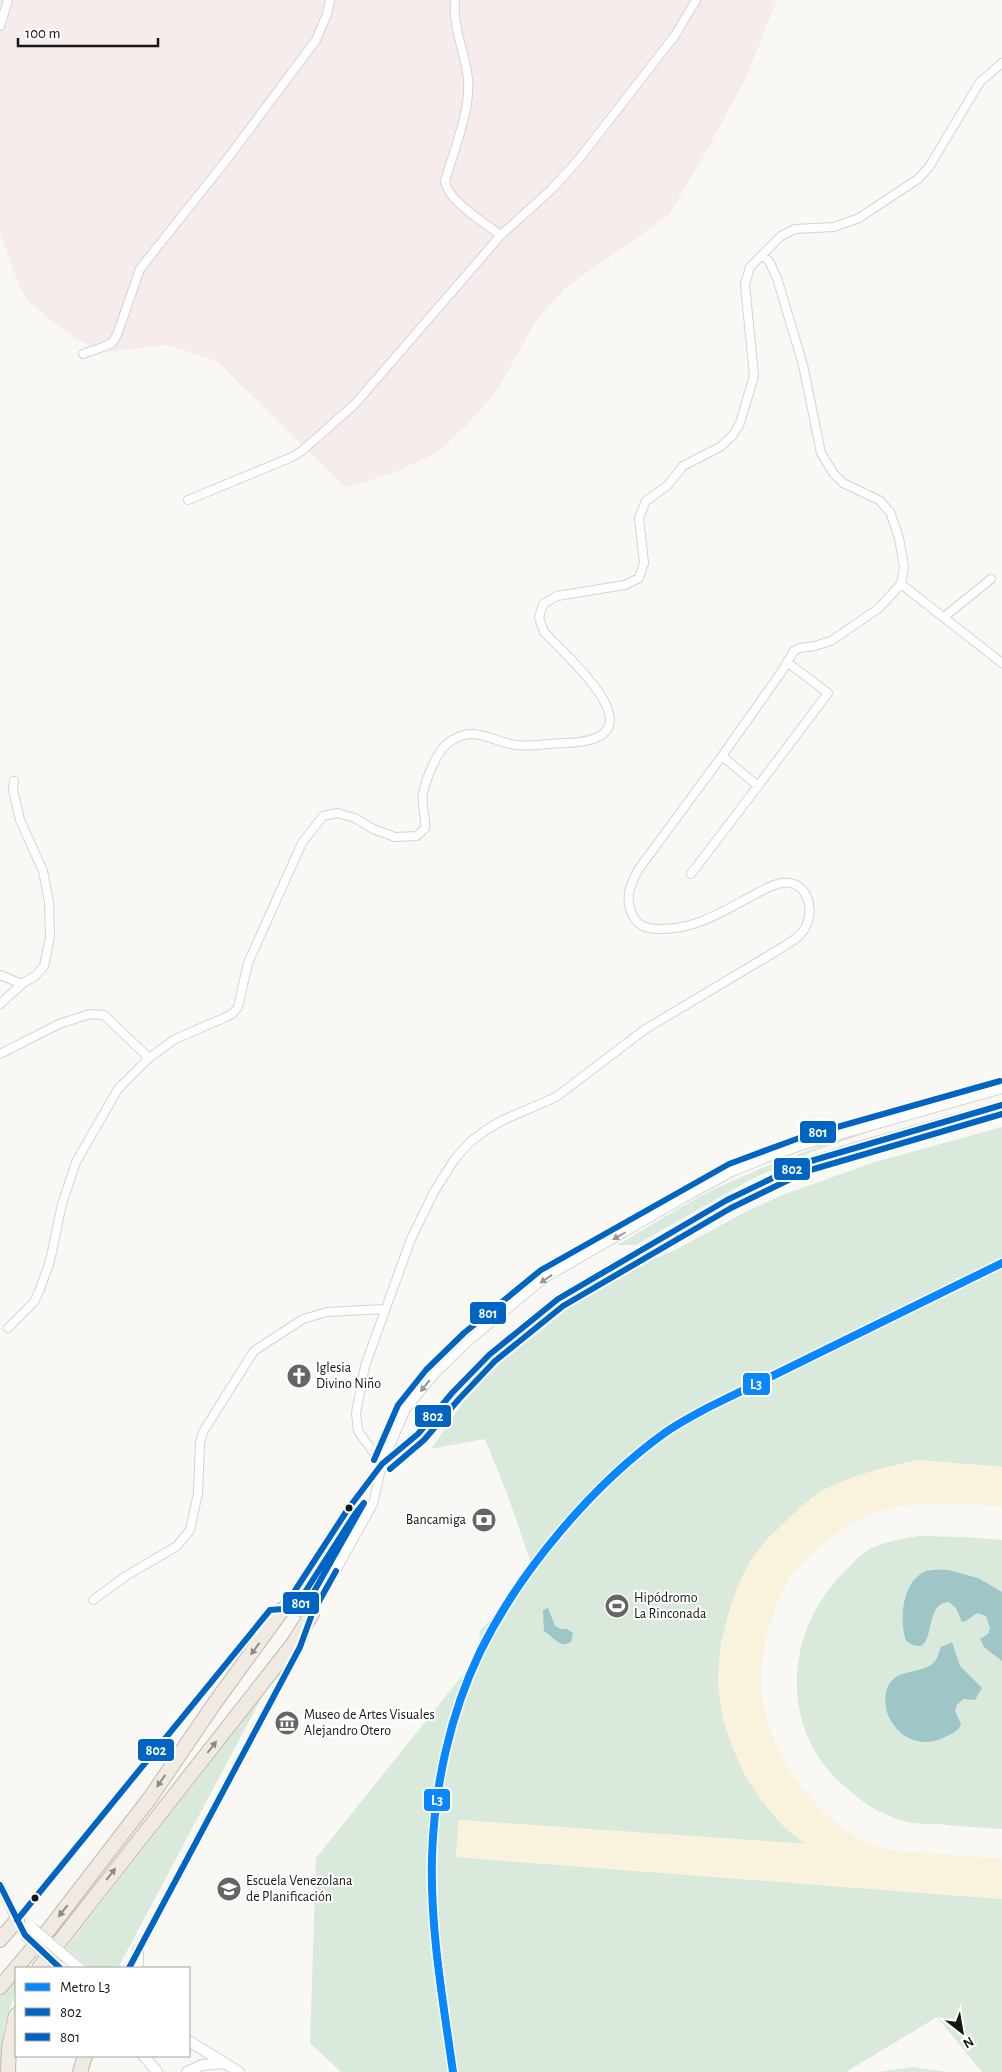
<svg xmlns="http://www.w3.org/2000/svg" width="1002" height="2072" viewBox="0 0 1002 2072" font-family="'Alegreya Sans',sans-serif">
<rect width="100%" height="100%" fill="#f9f8f5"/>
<path fill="#f7ecec" d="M 0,0 L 777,0 L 747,76 L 702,159 L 669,215 L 568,286 L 537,319 L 498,389 L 469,423 L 438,452 L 398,471 L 346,488 L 218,362 L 167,345 L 107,352 L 79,341 L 52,322 L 27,299 L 19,286 L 0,232 Z"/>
<path fill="#d9e9dc" d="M 1002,1127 L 1002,1467 L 918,1460 L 823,1490 L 770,1536 L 749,1563 L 721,1642 L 718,1679 L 722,1712 L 731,1742 L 745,1774 L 788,1830 L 806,1844 L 459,1820 L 456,1857 L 1002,1899 L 1002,2072 L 982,2072 L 937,2017 L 846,2072 L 341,2072 L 310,2043 L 316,1858 L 478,1656 L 480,1631 L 500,1609 L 532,1566 L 508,1496 L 485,1439 L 431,1449 L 462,1404 L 499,1362 L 541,1323 L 576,1298 L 616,1275 L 677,1249 L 747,1211 L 785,1194 L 875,1162 Z
M 874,1130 L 809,1153 L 750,1180 L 636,1245 L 617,1245 C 649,1227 680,1206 713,1190 C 765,1165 819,1145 874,1130 Z
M 919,1536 L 964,1537 L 1002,1540 L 1002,1829 C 981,1828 959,1826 938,1824 C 928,1824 917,1824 908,1822 C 897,1820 886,1814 876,1810 C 864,1803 853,1794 843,1785 C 778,1728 785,1631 843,1573 C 851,1565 859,1556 868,1550 C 883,1541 903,1539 919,1536 Z
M 263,1695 L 118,1968 L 89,1968 L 65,1949 Z
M 16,1978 C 16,1999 11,2002 6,2020 C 1,2037 2,2055 3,2072 L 0,2072 L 0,1996 Z
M 913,2067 L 946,2072 L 879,2072 Z"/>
<path fill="#f9f3dd" d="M 918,1460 L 1002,1467 L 1002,1507 C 948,1502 905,1497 854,1522 C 842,1528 831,1538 821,1546 C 809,1556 798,1566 789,1579 C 779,1595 773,1613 768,1631 C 765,1647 761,1664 761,1680 C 761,1741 808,1811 861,1840 C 882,1852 907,1852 930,1853 C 954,1855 978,1857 1002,1859 L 1002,1899 L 456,1857 L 459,1820 L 805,1844 C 800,1839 793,1835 787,1830 C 771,1814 755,1793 744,1773 C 735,1754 726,1733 722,1713 C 712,1666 726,1605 749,1563 C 759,1546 775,1532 789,1518 C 800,1508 812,1496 824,1490 C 854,1474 885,1467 918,1460 Z"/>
<path fill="#9fc6c6" d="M 948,1570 L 978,1578 L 1002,1592 L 1002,1661 L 984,1647 L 980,1639 L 988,1634 L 990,1628 L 986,1616 L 977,1613 L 966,1621 L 962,1622 L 956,1608 L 949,1602 C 920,1602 940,1664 906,1641 C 899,1620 902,1583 924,1572 C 931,1569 941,1570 948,1570 Z
M 548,1608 L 555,1626 L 561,1629 L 567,1629 L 573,1633 L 571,1642 C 559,1649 553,1636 544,1631 L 543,1610 Z
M 952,1642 L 960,1666 L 982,1688 L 975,1700 L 963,1699 L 957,1705 L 955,1711 L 961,1724 C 959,1731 953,1733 947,1736 C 924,1749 899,1740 888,1715 C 885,1708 885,1700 886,1692 C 893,1665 922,1677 935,1661 C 938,1657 939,1651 941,1647 Z"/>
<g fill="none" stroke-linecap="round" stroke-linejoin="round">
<defs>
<path id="minor" d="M 0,26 L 8,0
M 501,235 L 551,190 L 579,159 L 676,34 L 696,0
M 83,354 L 103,347 L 112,343 L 117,335 L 140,269 L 228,158 L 316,40 L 327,14 L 330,0
M 188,500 L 292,457 L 303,450 L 355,404 L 501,235 C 484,223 448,201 445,181 C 453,153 471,109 468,80 C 466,54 452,27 455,0
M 901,584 L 1002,663
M 944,617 L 991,579
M 722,756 L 758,786 L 828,693 L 787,662
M 691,874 L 758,786
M 0,975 L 22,984
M 0,1004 L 22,984 L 35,976 L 44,966 L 50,937 L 49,902 L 43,871 L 20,820 L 13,790 L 14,781
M 0,1054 L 59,1024 L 90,1014 L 104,1015 L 149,1058
M 8,1328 L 34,1302 L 40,1289 L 50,1261 L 62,1204 L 76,1162 L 118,1089 L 149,1058 L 175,1039 L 224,1018 L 232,1014 L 238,1007 L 248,963 L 302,843 L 323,816 L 337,813 L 355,818 L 373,829 L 395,837 L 417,836 L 425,828 C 426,817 421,804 423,794 C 425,781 437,751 448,743 C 475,723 490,742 516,745 C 532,747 550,743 566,743 C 664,740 571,661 544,632 L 539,618 L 543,604 L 557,596 L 625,585 L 639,578 L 644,563 L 639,518 L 646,501 L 668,485 L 683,466 L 720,447 L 733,435 L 740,423 L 754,376 L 745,284 L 750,267 L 781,236 L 795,229 L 834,227 L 859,218 L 918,179 L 929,167 L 980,82 L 1002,63
M 382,1464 L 358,1431 L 356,1413 L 365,1366 L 411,1239 L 434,1192 L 454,1160 L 470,1142 L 486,1130 L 501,1121 L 556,1097 L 644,1030 L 778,950 C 787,944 800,938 805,928 C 816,909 807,879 781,883 C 770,885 760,892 750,897 C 722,912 695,929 662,929 C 649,929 640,928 633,916 C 624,898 630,886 638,870 L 722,756 L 782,671 L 794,651 L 800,648 L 814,646 L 831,641 L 879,608 L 901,584 L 904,567 L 899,538 L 890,512 L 879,500 L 843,483 L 834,474 L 821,453 L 803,365 L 777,278 L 769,261 L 762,256
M 93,1600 L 126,1576 L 177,1546 L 190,1530 L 198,1493 L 200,1443 L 203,1432 L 254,1351 L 303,1319 L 327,1312 L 385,1309
M 312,1614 L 283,1609 L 348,1509 L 382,1464 L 418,1434 L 452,1393 L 489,1355 L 558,1299 L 727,1200 L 804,1163 L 858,1146 L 1002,1105
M 311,1616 L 373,1504 L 382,1464 L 406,1409 L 433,1376 L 470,1340 L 545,1278 L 684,1198 L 732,1172 L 766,1158 L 804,1145 L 1002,1089
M 129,1968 L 300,1647 L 305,1634"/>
<path id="tertiary" d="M 0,1885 L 17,1920"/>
<path id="secondary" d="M 67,1958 L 79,1968
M 138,1968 L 138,1950
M 189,2041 L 239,2072
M 144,2056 L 157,2072
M 187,2072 L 202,2065 L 224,2063"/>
<path id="motorway" d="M 0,1940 L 17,1920
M 39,1968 L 293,1644 L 312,1614
M 0,1987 L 50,1928 L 150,1798 L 214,1704 L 283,1609
M 8,2072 L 9,2047 L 16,2015
M 80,2072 L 85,2056"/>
</defs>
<use href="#minor" stroke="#d4d4d2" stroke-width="10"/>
<use href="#tertiary" stroke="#d4d4d2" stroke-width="11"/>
<use href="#secondary" stroke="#d4d4d2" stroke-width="12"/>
<use href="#motorway" stroke="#c1bab2" stroke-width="16"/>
<use href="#minor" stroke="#fefefe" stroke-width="8"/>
<use href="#tertiary" stroke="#fefefe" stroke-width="9"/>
<use href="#secondary" stroke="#fefefe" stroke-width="10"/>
<use href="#motorway" stroke="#f0eae3" stroke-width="14"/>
<defs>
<path id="secondary-bridge" d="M 32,1928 L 67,1958
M 25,1935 L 59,1967"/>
</defs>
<use href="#secondary-bridge" stroke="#d4d4d2" stroke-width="12" stroke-linecap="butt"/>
<use href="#secondary-bridge" stroke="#fefefe" stroke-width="10"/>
<defs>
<path id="bus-1" d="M 0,1885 L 25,1935 L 60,1968
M 17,1920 L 270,1610 L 283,1609 L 348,1509 L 382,1464 L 418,1434 L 452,1393 L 489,1355 L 558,1299 L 727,1200 L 804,1163 L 1002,1105
M 129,1968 L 300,1647 L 312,1614 L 336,1571"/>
<path id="bus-2" d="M 374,1460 L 398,1405 L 426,1370 L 464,1333 L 541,1270 L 729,1164 L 802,1137 L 1000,1081
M 390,1469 L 424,1440 L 459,1399 L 495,1361 L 563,1306 L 731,1208 L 807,1171 L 1002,1114
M 364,1503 L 307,1604 L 298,1603 L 355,1514 Z"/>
</defs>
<use href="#bus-1" stroke="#fff" stroke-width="10"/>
<use href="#bus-2" stroke="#fff" stroke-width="10"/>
<use href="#bus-1" stroke="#0064c3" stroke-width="6"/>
<use href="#bus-2" stroke="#0064c3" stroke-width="6"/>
<defs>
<path id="metro-1" d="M 453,2072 C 443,2001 430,1929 432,1857 C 434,1788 450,1714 480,1652 C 519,1572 593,1484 666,1432 C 679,1423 694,1415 709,1407 L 1002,1263"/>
</defs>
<use href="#metro-1" stroke="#fff" stroke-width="11"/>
<use href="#metro-1" stroke="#0887ff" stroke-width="8"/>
</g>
<defs><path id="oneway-solid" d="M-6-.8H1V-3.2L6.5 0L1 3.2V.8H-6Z" transform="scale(1.25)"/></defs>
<g fill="#969695">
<use href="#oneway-solid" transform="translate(619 1236) rotate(150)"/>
<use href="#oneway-solid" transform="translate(546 1279) rotate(146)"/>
<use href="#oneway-solid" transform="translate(425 1386) rotate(129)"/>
</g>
<g fill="#8e8b86">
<use href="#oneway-solid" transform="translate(255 1649) rotate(126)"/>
<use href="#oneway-solid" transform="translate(212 1747) rotate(-52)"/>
<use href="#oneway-solid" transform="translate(161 1781) rotate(125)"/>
<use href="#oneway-solid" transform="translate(111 1874) rotate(-52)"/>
<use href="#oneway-solid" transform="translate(63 1911) rotate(128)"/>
</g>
<defs>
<symbol id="church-disc" viewBox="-11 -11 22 22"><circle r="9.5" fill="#656563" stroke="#fff"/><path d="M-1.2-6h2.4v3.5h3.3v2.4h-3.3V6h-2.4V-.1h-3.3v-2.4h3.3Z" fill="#fff"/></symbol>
<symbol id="bank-disc" viewBox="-11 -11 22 22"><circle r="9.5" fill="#656563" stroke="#fff"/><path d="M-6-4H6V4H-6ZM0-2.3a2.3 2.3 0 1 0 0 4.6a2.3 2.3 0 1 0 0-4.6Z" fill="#fff"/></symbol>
<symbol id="stadium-disc" viewBox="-11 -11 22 22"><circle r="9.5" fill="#656563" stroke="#fff"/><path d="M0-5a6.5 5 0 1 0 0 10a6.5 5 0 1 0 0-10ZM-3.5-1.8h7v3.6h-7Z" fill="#fff"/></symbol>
<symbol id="museum-disc" viewBox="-11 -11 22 22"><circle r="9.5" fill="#656563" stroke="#fff"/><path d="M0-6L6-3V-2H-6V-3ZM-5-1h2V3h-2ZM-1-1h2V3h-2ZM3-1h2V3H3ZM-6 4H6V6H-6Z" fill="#fff"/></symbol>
<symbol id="university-disc" viewBox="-11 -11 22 22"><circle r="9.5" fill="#656563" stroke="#fff"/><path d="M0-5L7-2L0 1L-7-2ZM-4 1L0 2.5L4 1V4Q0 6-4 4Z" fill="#fff"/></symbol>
</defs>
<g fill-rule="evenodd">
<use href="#church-disc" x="285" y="1362" width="28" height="28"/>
<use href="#bank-disc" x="470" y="1506" width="28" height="28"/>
<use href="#stadium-disc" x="603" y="1592" width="28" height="28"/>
<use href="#museum-disc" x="273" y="1709" width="28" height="28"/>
<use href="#university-disc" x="215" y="1875" width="28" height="28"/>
</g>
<g fill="#161614" stroke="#fff" stroke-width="2">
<circle cx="349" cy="1508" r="4.5"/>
<circle cx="35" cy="1898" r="4.5"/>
</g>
<g text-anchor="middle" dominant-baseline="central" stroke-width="4" stroke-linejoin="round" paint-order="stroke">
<g font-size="14" fill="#161614" stroke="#fff" text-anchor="start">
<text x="316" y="1368">Iglesia<tspan x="316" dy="16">Divino Niño</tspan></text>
<text x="466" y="1520" text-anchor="end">Bancamiga</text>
<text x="634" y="1598">Hipódromo<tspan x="634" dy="16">La Rinconada</tspan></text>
<text x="304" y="1715">Museo de Artes Visuales<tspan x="304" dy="16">Alejandro Otero</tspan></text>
<text x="246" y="1881">Escuela Venezolana<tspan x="246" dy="16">de Planificación</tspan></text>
</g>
</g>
<g stroke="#fff" stroke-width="2">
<rect x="799" y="1120" width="38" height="24" rx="5" fill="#0064c3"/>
<rect x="773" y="1157" width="38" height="24" rx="5" fill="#0064c3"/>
<rect x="469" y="1301" width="38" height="24" rx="5" fill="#0064c3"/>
<rect x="742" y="1372" width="29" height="24" rx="5" fill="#0887ff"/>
<rect x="414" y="1404" width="38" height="24" rx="5" fill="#0064c3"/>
<rect x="282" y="1591" width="38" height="24" rx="5" fill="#0064c3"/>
<rect x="137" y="1738" width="38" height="24" rx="5" fill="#0064c3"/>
<rect x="423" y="1788" width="28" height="24" rx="5" fill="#0887ff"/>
</g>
<g font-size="14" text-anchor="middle" font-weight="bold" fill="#fff">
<text x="818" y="1137">801</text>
<text x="792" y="1174">802</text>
<text x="488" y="1318">801</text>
<text x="756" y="1389">L3</text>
<text x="433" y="1421">802</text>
<text x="301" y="1608">801</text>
<text x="156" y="1755">802</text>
<text x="437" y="1805">L3</text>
</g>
<rect x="15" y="1967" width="175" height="90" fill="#ffffff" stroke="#a2a2a1"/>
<rect x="25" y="1983" width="25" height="8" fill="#0887ff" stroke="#a2a2a1"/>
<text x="60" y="1992" font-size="15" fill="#161614">Metro L3</text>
<rect x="25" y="2008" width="25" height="8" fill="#0064c3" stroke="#a2a2a1"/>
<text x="60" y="2017" font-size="15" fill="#161614">802</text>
<rect x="25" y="2033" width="25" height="8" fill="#0064c3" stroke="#a2a2a1"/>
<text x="60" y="2042" font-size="15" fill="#161614">801</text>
<g transform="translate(962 2032) rotate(149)" stroke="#ffffff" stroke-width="4" paint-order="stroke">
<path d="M0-4L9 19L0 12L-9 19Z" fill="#161614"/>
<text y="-8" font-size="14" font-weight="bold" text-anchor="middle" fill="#161614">N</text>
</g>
<path d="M18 38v8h140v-8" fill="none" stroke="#161614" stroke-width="2.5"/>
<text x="25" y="38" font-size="15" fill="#161614" stroke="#ffffff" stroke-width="4" paint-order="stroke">100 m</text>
</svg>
